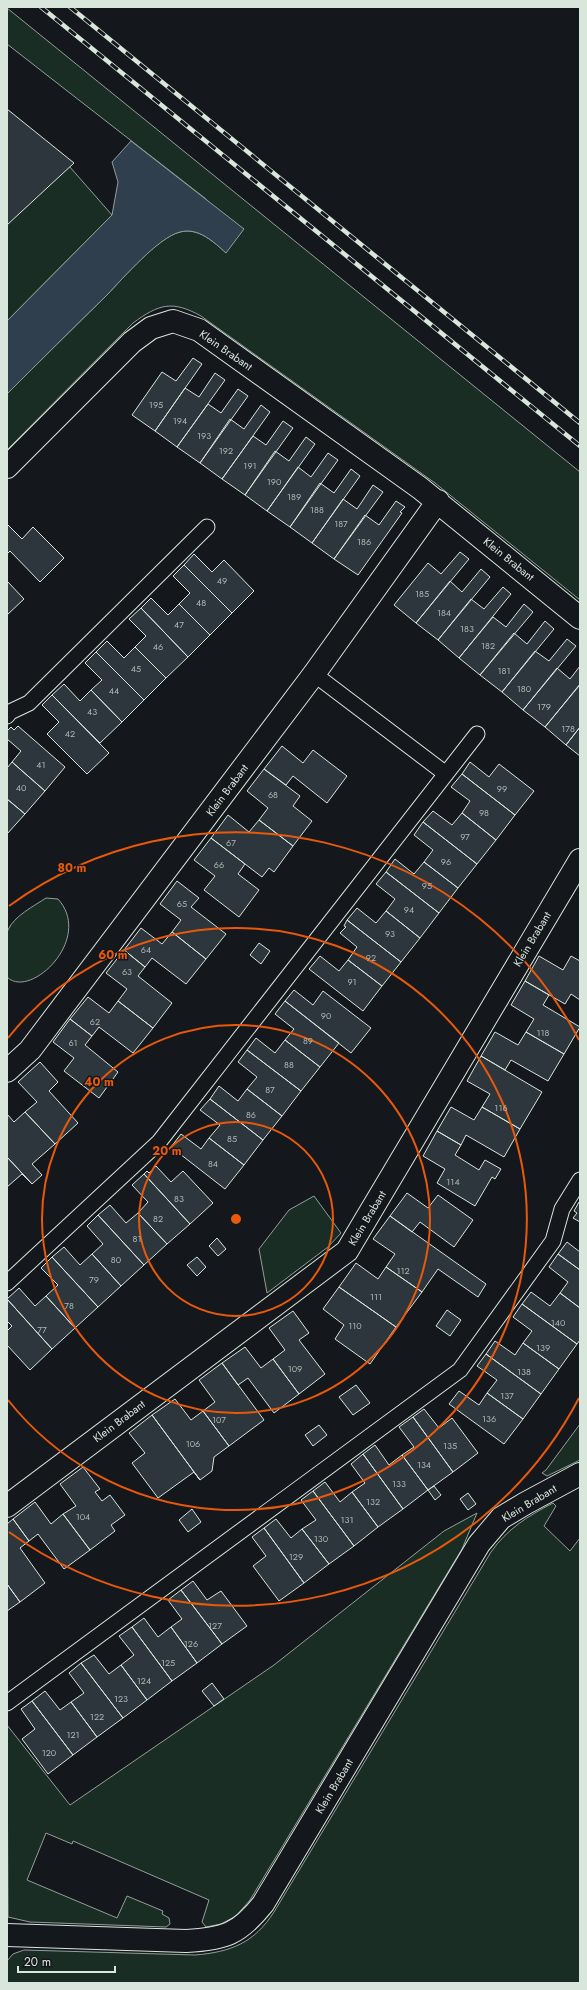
<svg xmlns="http://www.w3.org/2000/svg" width="587" height="1990" viewBox="0 0 587 1990" font-family="Jost,sans-serif">
<rect width="100%" height="100%" fill="#14181c"/>
<path fill="#1a2d24" stroke="#939e99" d="M 7,8 L 580,472 L 580,600 L 435,483 L 201,316 C 172,300 159,304 133,323 L 7,450 L 7,394 C 40,361 73,328 107,295 C 123,278 158,237 180,232 C 198,227 214,242 226,253 L 206,199 L 7,44 Z
M 69,166 L 112,215 L 7,321 L 7,216 Z
M 46,898 L 58,899 C 94,939 30,1000 7,977 C 7,967 5,937 8,930 C 14,916 34,906 46,898 Z
M 314,1196 L 341,1233 L 328,1247 L 267,1293 L 259,1249 L 289,1210 Z
M 580,1424 L 580,1460 L 547,1476 L 542,1473 L 546,1470 Z
M 553,1503 L 556,1506 L 544,1526 L 570,1551 L 580,1538 L 580,1983 L 7,1983 L 7,1961 L 13,1954 L 24,1950 L 195,1955 C 231,1952 254,1943 274,1912 L 491,1552 C 507,1529 528,1516 553,1503 Z
M 477,1513 L 462,1549 L 250,1900 L 236,1916 L 221,1924 L 206,1927 L 202,1922 L 209,1900 L 73,1841 L 72,1844 L 46,1833 L 27,1880 L 117,1918 L 127,1896 L 163,1911 L 162,1914 L 169,1918 L 170,1924 L 166,1927 L 30,1922 L 8,1917 L 7,1725 L 70,1805 L 274,1665 L 444,1531 Z"/>
<path fill="#2f3f4d" stroke="#939e99" d="M 131,141 L 244,229 L 226,253 C 214,242 198,227 180,232 C 159,237 123,278 107,295 C 73,328 40,361 7,394 L 7,321 L 112,215 L 118,182 L 112,162 Z"/>
<path fill="#2c363c" stroke="#d8e6dc" d="M 7,109 L 74,163 L 7,225 Z
M 193,358 L 202,364 L 155,431 L 132,415 L 162,372 L 176,381 Z
M 215,373 L 225,380 L 177,447 L 155,431 L 185,388 L 199,397 Z
M 238,389 L 248,396 L 200,463 L 177,447 L 208,404 L 221,413 Z
M 261,405 L 270,412 L 222,479 L 200,463 L 230,419 L 244,429 Z
M 283,421 L 293,428 L 245,495 L 222,479 L 253,436 L 266,445 Z
M 306,437 L 315,444 L 267,511 L 245,495 L 275,451 L 289,461 Z
M 328,453 L 338,460 L 290,527 L 267,511 L 298,467 L 311,477 Z
M 351,469 L 360,476 L 312,543 L 290,527 L 320,483 L 334,493 Z
M 373,485 L 383,492 L 334,559 L 312,543 L 343,499 L 357,509 Z
M 396,501 L 405,507 L 400,512 L 402,513 L 358,575 L 334,559 L 365,515 L 379,525 Z
M 7,524 L 22,539 L 33,527 L 64,558 L 40,582 L 10,551 L 7,554 Z
M 460,552 L 469,559 L 416,623 L 394,605 L 428,563 L 441,574 Z
M 194,554 L 212,572 L 224,560 L 254,591 L 232,613 L 184,565 Z
M 184,565 L 232,613 L 210,635 L 179,604 L 190,593 L 173,576 Z
M 481,569 L 490,577 L 438,640 L 416,623 L 450,581 L 462,592 Z
M 7,581 L 24,599 L 7,615 Z
M 503,587 L 511,594 L 459,658 L 438,640 L 471,599 L 484,609 Z
M 151,598 L 168,615 L 179,604 L 210,635 L 188,657 L 141,608 Z
M 524,604 L 533,612 L 480,675 L 459,658 L 493,617 L 506,627 Z
M 141,608 L 188,657 L 166,678 L 135,647 L 146,636 L 129,619 Z
M 545,621 L 554,629 L 502,692 L 480,675 L 514,633 L 527,644 Z
M 567,639 L 576,646 L 523,710 L 502,692 L 535,651 L 549,661 Z
M 107,641 L 124,658 L 135,647 L 166,678 L 144,700 L 96,652 Z
M 96,652 L 144,700 L 122,722 L 91,690 L 102,680 L 85,663 Z
M 580,666 L 580,684 L 545,727 L 523,710 L 557,668 L 570,679 Z
M 64,684 L 80,701 L 91,690 L 122,722 L 100,743 L 52,695 Z
M 579,686 L 580,687 L 580,727 L 566,745 L 545,727 Z
M 52,695 L 109,753 L 87,774 L 47,734 L 59,722 L 42,705 Z
M 18,726 L 65,767 L 45,791 L 12,762 L 21,751 L 7,739 L 7,731 L 11,727 L 14,730 Z
M 580,727 L 580,756 L 566,745 Z
M 282,746 L 303,763 L 313,750 L 347,776 L 327,803 L 293,776 L 286,785 L 264,769 Z
M 12,762 L 45,791 L 25,814 L 7,799 L 7,768 Z
M 470,762 L 489,777 L 499,764 L 534,791 L 515,815 L 462,774 Z
M 264,769 L 300,796 L 293,806 L 312,821 L 293,846 L 259,820 L 268,808 L 247,791 Z
M 462,774 L 515,815 L 496,840 L 462,813 L 470,801 L 451,787 Z
M 7,799 L 25,814 L 7,834 Z
M 433,811 L 452,825 L 462,813 L 496,840 L 477,864 L 423,822 Z
M 228,815 L 249,832 L 259,820 L 293,846 L 274,872 L 269,868 L 262,877 L 211,838 Z
M 423,822 L 477,864 L 458,888 L 424,862 L 433,850 L 414,835 Z
M 211,838 L 245,864 L 238,874 L 259,890 L 239,917 L 204,890 L 215,876 L 194,860 Z
M 395,859 L 414,874 L 424,862 L 458,888 L 439,913 L 386,872 Z
M 386,872 L 439,913 L 420,938 L 386,911 L 395,899 L 376,884 Z
M 177,881 L 199,898 L 191,907 L 226,934 L 206,959 L 172,932 L 181,920 L 160,904 Z
M 357,908 L 376,923 L 386,911 L 420,938 L 401,962 L 347,920 Z
M 347,920 L 401,962 L 382,986 L 348,960 L 357,947 L 340,933 L 346,927 L 344,926 Z
M 141,928 L 162,944 L 172,932 L 206,959 L 186,984 L 152,958 L 145,967 L 124,950 Z
M 259,943 L 270,951 L 261,964 L 250,955 Z
M 124,950 L 145,967 L 138,976 L 172,1003 L 153,1028 L 118,1001 L 127,989 L 106,973 Z
M 320,956 L 339,971 L 348,960 L 382,986 L 363,1011 L 309,969 Z
M 539,956 L 563,970 L 571,956 L 580,961 L 580,1000 L 571,994 L 565,1004 L 525,981 Z
M 525,981 L 549,995 L 543,1005 L 580,1027 L 564,1054 L 526,1032 L 534,1019 L 511,1005 Z
M 294,990 L 313,1005 L 323,991 L 371,1028 L 351,1053 L 285,1001 Z
M 88,997 L 109,1013 L 118,1001 L 153,1028 L 133,1053 L 99,1027 L 92,1036 L 70,1019 Z
M 285,1001 L 339,1043 L 320,1067 L 285,1040 L 294,1029 L 275,1014 Z
M 70,1019 L 92,1036 L 85,1045 L 118,1072 L 99,1098 L 64,1071 L 74,1058 L 53,1042 Z
M 495,1032 L 518,1045 L 526,1032 L 564,1054 L 548,1081 L 511,1060 L 505,1070 L 481,1056 Z
M 256,1038 L 275,1053 L 285,1040 L 320,1067 L 301,1091 L 247,1050 Z
M 247,1050 L 301,1091 L 282,1116 L 247,1089 L 257,1077 L 238,1062 Z
M 481,1056 L 542,1092 L 520,1129 L 482,1107 L 490,1094 L 467,1081 Z
M 40,1062 L 58,1082 L 49,1091 L 78,1123 L 55,1144 L 25,1112 L 37,1102 L 18,1082 Z
M 219,1086 L 238,1101 L 247,1089 L 282,1116 L 263,1140 L 210,1099 Z
M 210,1099 L 263,1140 L 244,1165 L 209,1138 L 220,1125 L 200,1110 Z
M 451,1107 L 474,1120 L 482,1107 L 520,1129 L 504,1157 L 466,1135 L 461,1145 L 437,1131 Z
M 25,1112 L 55,1144 L 32,1164 L 42,1175 L 32,1184 L 7,1157 L 7,1114 L 14,1122 Z
M 437,1131 L 461,1145 L 455,1155 L 479,1170 L 485,1160 L 501,1169 L 495,1179 L 492,1177 L 475,1206 L 437,1183 L 445,1169 L 423,1156 Z
M 181,1134 L 201,1149 L 209,1138 L 244,1165 L 225,1189 L 171,1147 Z
M 7,1157 L 32,1184 L 22,1174 L 7,1187 Z
M 156,1166 L 171,1182 L 183,1171 L 213,1203 L 190,1224 L 144,1174 L 147,1171 L 149,1173 Z
M 144,1174 L 190,1224 L 167,1244 L 138,1213 L 148,1202 L 132,1185 Z
M 407,1193 L 428,1208 L 438,1195 L 473,1220 L 454,1247 L 420,1222 L 412,1232 L 390,1216 Z
M 579,1202 L 580,1203 L 580,1222 L 573,1218 L 577,1213 L 574,1211 Z
M 110,1205 L 126,1223 L 138,1213 L 167,1244 L 144,1265 L 98,1215 Z
M 98,1215 L 144,1265 L 121,1286 L 92,1254 L 103,1244 L 87,1226 Z
M 390,1216 L 486,1284 L 478,1297 L 438,1269 L 422,1292 L 386,1267 L 395,1254 L 373,1239 Z
M 217,1238 L 226,1249 L 218,1256 L 209,1246 Z
M 567,1242 L 580,1252 L 580,1270 L 558,1254 Z
M 64,1247 L 80,1265 L 92,1254 L 121,1286 L 98,1307 L 52,1257 Z
M 558,1254 L 580,1270 L 580,1308 L 560,1293 L 568,1282 L 549,1267 Z
M 52,1257 L 98,1307 L 75,1328 L 46,1296 L 58,1285 L 41,1268 Z
M 197,1257 L 206,1267 L 197,1276 L 187,1265 Z
M 356,1263 L 378,1279 L 386,1267 L 422,1292 L 396,1327 L 339,1287 Z
M 339,1287 L 396,1327 L 370,1364 L 335,1339 L 344,1325 L 323,1309 Z
M 19,1288 L 35,1306 L 46,1296 L 75,1328 L 52,1349 L 7,1299 Z
M 531,1292 L 550,1306 L 560,1293 L 580,1308 L 580,1340 L 577,1344 L 522,1304 Z
M 7,1299 L 52,1349 L 30,1370 L 7,1345 L 7,1331 L 12,1326 L 7,1321 Z
M 522,1304 L 577,1344 L 559,1369 L 523,1343 L 532,1331 L 513,1317 Z
M 447,1310 L 461,1320 L 450,1336 L 436,1326 Z
M 293,1311 L 309,1333 L 299,1340 L 325,1374 L 299,1394 L 273,1359 L 285,1350 L 269,1328 Z
M 495,1341 L 515,1355 L 523,1343 L 559,1369 L 541,1394 L 486,1354 Z
M 245,1347 L 261,1368 L 273,1359 L 299,1394 L 274,1413 L 248,1378 L 238,1385 L 222,1363 Z
M 486,1354 L 541,1394 L 523,1419 L 487,1393 L 497,1380 L 477,1366 Z
M 222,1363 L 264,1420 L 229,1446 L 203,1411 L 215,1402 L 199,1380 Z
M 356,1385 L 370,1403 L 353,1415 L 339,1397 Z
M 459,1391 L 479,1405 L 487,1393 L 523,1419 L 504,1444 L 449,1404 Z
M 175,1399 L 191,1420 L 203,1411 L 229,1446 L 214,1457 L 212,1471 L 200,1480 L 152,1415 Z
M 424,1409 L 439,1428 L 452,1418 L 478,1453 L 453,1472 L 413,1417 Z
M 152,1415 L 200,1480 L 194,1472 L 158,1498 L 132,1463 L 145,1453 L 129,1433 Z
M 413,1417 L 453,1472 L 428,1490 L 402,1455 L 414,1447 L 399,1427 Z
M 319,1425 L 327,1435 L 313,1446 L 305,1435 Z
M 375,1445 L 389,1465 L 402,1455 L 428,1490 L 403,1509 L 363,1454 Z
M 363,1454 L 403,1509 L 378,1527 L 352,1492 L 365,1483 L 351,1464 Z
M 83,1467 L 100,1489 L 95,1492 L 102,1501 L 110,1495 L 125,1515 L 111,1525 L 115,1531 L 90,1550 L 63,1514 L 76,1506 L 60,1484 Z
M 325,1482 L 340,1502 L 352,1492 L 378,1527 L 354,1546 L 313,1491 Z
M 434,1486 L 441,1495 L 435,1500 L 428,1490 Z
M 313,1491 L 354,1546 L 329,1564 L 302,1529 L 316,1520 L 301,1500 Z
M 468,1493 L 476,1504 L 468,1510 L 460,1499 Z
M 35,1502 L 51,1524 L 63,1514 L 90,1550 L 64,1569 L 38,1534 L 29,1541 L 13,1519 Z
M 192,1509 L 201,1522 L 188,1532 L 179,1520 Z
M 13,1519 L 29,1541 L 20,1548 L 45,1583 L 20,1602 L 7,1584 L 7,1524 Z
M 276,1519 L 291,1538 L 302,1529 L 329,1564 L 304,1583 L 264,1528 Z
M 264,1528 L 304,1583 L 279,1601 L 253,1566 L 266,1556 L 252,1537 Z
M 193,1581 L 207,1600 L 221,1591 L 247,1626 L 222,1644 L 181,1590 Z
M 7,1584 L 20,1602 L 7,1611 Z
M 181,1590 L 222,1644 L 197,1663 L 171,1627 L 182,1619 L 168,1600 Z
M 144,1618 L 158,1637 L 171,1627 L 197,1663 L 172,1681 L 132,1627 Z
M 132,1627 L 172,1681 L 147,1700 L 121,1665 L 134,1655 L 119,1636 Z
M 94,1655 L 109,1674 L 121,1665 L 147,1700 L 123,1718 L 81,1663 Z
M 81,1663 L 123,1718 L 97,1737 L 71,1702 L 84,1693 L 69,1673 Z
M 212,1683 L 224,1699 L 214,1706 L 202,1691 Z
M 45,1691 L 60,1710 L 71,1702 L 97,1737 L 73,1755 L 32,1701 Z
M 32,1701 L 73,1755 L 48,1774 L 22,1739 L 35,1729 L 21,1709 Z"/>
<g fill="none" stroke-linecap="round" stroke-linejoin="round">
<defs>
<path id="lane" d="M 314,674 L 446,774
M 7,716 L 10,712 L 29,703 L 207,527
M 7,1283 L 159,1142 L 477,734
M 7,1703 L 460,1370 L 553,1241 L 562,1209 L 580,1180"/>
<path id="street" d="M 7,467 L 132,342 L 151,328 L 173,321 L 199,330 L 420,488 L 580,618
M 7,1071 L 30,1050 L 314,674 L 438,501
M 7,1506 L 347,1251 L 580,860
M 7,1935 L 186,1941 C 225,1939 239,1934 263,1904 L 479,1544 L 501,1518 L 526,1503 L 580,1474"/>
</defs>
<use href="#lane" stroke="#d8e6dc" stroke-width="17"/>
<use href="#street" stroke="#d8e6dc" stroke-width="24"/>
<use href="#lane" stroke="#14181c" stroke-width="15"/>
<use href="#street" stroke="#14181c" stroke-width="22"/>
<defs>
<path id="rail" d="M 41,7 L 580,446
M 70,7 L 580,423"/>
</defs>
<use href="#rail" stroke="#d8e6dc" stroke-width="4.5"/>
<use href="#rail" stroke="#14181c" stroke-width="3" stroke-dasharray="9" stroke-linecap="butt"/>
</g>
<g fill="none" stroke="#e8590c" stroke-width="2">
<circle cx="236" cy="1219" r="97"/>
<circle cx="236" cy="1219" r="194"/>
<path d="M8 1038A291 291 0 1 1 8 1400"/>
<path d="M579 1398A387 387 0 0 1 9 1532M9 906A387 387 0 0 1 579 1040"/>
</g>
<g text-anchor="middle" dominant-baseline="central" stroke-width="3" stroke-linejoin="round" paint-order="stroke">
<g font-size="9" fill="#adbab4">
<text x="156" y="404">195</text>
<text x="180" y="420">194</text>
<text x="204" y="435">193</text>
<text x="226" y="450">192</text>
<text x="250" y="465">191</text>
<text x="274" y="481">190</text>
<text x="294" y="496">189</text>
<text x="317" y="509">188</text>
<text x="341" y="523">187</text>
<text x="364" y="541">186</text>
<text x="222" y="580">49</text>
<text x="422" y="593">185</text>
<text x="201" y="602">48</text>
<text x="444" y="612">184</text>
<text x="179" y="624">47</text>
<text x="467" y="628">183</text>
<text x="488" y="645">182</text>
<text x="158" y="646">46</text>
<text x="136" y="668">45</text>
<text x="504" y="670">181</text>
<text x="524" y="688">180</text>
<text x="114" y="690">44</text>
<text x="544" y="706">179</text>
<text x="92" y="711">43</text>
<text x="568" y="728">178</text>
<text x="70" y="733">42</text>
<text x="41" y="764">41</text>
<text x="21" y="787">40</text>
<text x="502" y="788">99</text>
<text x="273" y="794">68</text>
<text x="484" y="812">98</text>
<text x="465" y="836">97</text>
<text x="231" y="842">67</text>
<text x="446" y="861">96</text>
<text x="219" y="864">66</text>
<text x="427" y="885">95</text>
<text x="182" y="903">65</text>
<text x="409" y="909">94</text>
<text x="390" y="933">93</text>
<text x="146" y="949">64</text>
<text x="371" y="957">92</text>
<text x="127" y="971">63</text>
<text x="352" y="981">91</text>
<text x="326" y="1015">90</text>
<text x="95" y="1021">62</text>
<text x="543" y="1032">118</text>
<text x="308" y="1040">89</text>
<text x="73" y="1042">61</text>
<text x="289" y="1064">88</text>
<text x="270" y="1089">87</text>
<text x="501" y="1107">116</text>
<text x="251" y="1114">86</text>
<text x="232" y="1138">85</text>
<text x="213" y="1163">84</text>
<text x="453" y="1181">114</text>
<text x="179" y="1198">83</text>
<text x="158" y="1218">82</text>
<text x="137" y="1238">81</text>
<text x="116" y="1259">80</text>
<text x="403" y="1270">112</text>
<text x="94" y="1279">79</text>
<text x="376" y="1296">111</text>
<text x="69" y="1305">78</text>
<text x="558" y="1322">140</text>
<text x="355" y="1325">110</text>
<text x="42" y="1329">77</text>
<text x="543" y="1347">139</text>
<text x="295" y="1368">109</text>
<text x="524" y="1371">138</text>
<text x="507" y="1395">137</text>
<text x="489" y="1418">136</text>
<text x="219" y="1419">107</text>
<text x="193" y="1443">106</text>
<text x="450" y="1445">135</text>
<text x="424" y="1464">134</text>
<text x="399" y="1483">133</text>
<text x="373" y="1501">132</text>
<text x="83" y="1516">104</text>
<text x="347" y="1519">131</text>
<text x="321" y="1538">130</text>
<text x="296" y="1556">129</text>
<text x="215" y="1625">127</text>
<text x="191" y="1643">126</text>
<text x="168" y="1662">125</text>
<text x="144" y="1680">124</text>
<text x="121" y="1698">123</text>
<text x="97" y="1716">122</text>
<text x="73" y="1734">121</text>
<text x="49" y="1752">120</text>
</g>
<g font-size="11" fill="#d8e6dc" stroke="#14181c">
<text transform="translate(226 350) rotate(35)">Klein Brabant</text>
<text transform="translate(509 559) rotate(39)">Klein Brabant</text>
<text transform="translate(227 790) rotate(-53)">Klein Brabant</text>
<text transform="translate(532 939) rotate(-59)">Klein Brabant</text>
<text transform="translate(367 1218) rotate(-59)">Klein Brabant</text>
<text transform="translate(119 1421) rotate(-37)">Klein Brabant</text>
<text transform="translate(529 1503) rotate(-31)">Klein Brabant</text>
<text transform="translate(334 1786) rotate(-59)">Klein Brabant</text>
</g>
</g>
<circle cx="236" cy="1219" r="6" fill="#e8590c" stroke="#14181c" stroke-width="2"/>
<g font-size="12" text-anchor="middle" font-weight="bold" fill="#e8590c" stroke="#14181c" stroke-width="3" stroke-linejoin="round" paint-order="stroke">
<text x="72" y="872">80 m</text>
<text x="113" y="959">60 m</text>
<text x="99" y="1086">40 m</text>
<text x="167" y="1155">20 m</text>
</g>
<rect width="587" height="1990" fill="none" stroke="#d8e6dc" stroke-width="16"/>
<path d="M18 1966v6h97v-6" fill="none" stroke="#d8e6dc" stroke-width="2"/>
<text x="24" y="1966" font-size="12" fill="#d8e6dc" stroke="#14181c" stroke-width="3" paint-order="stroke">20 m</text>
</svg>
